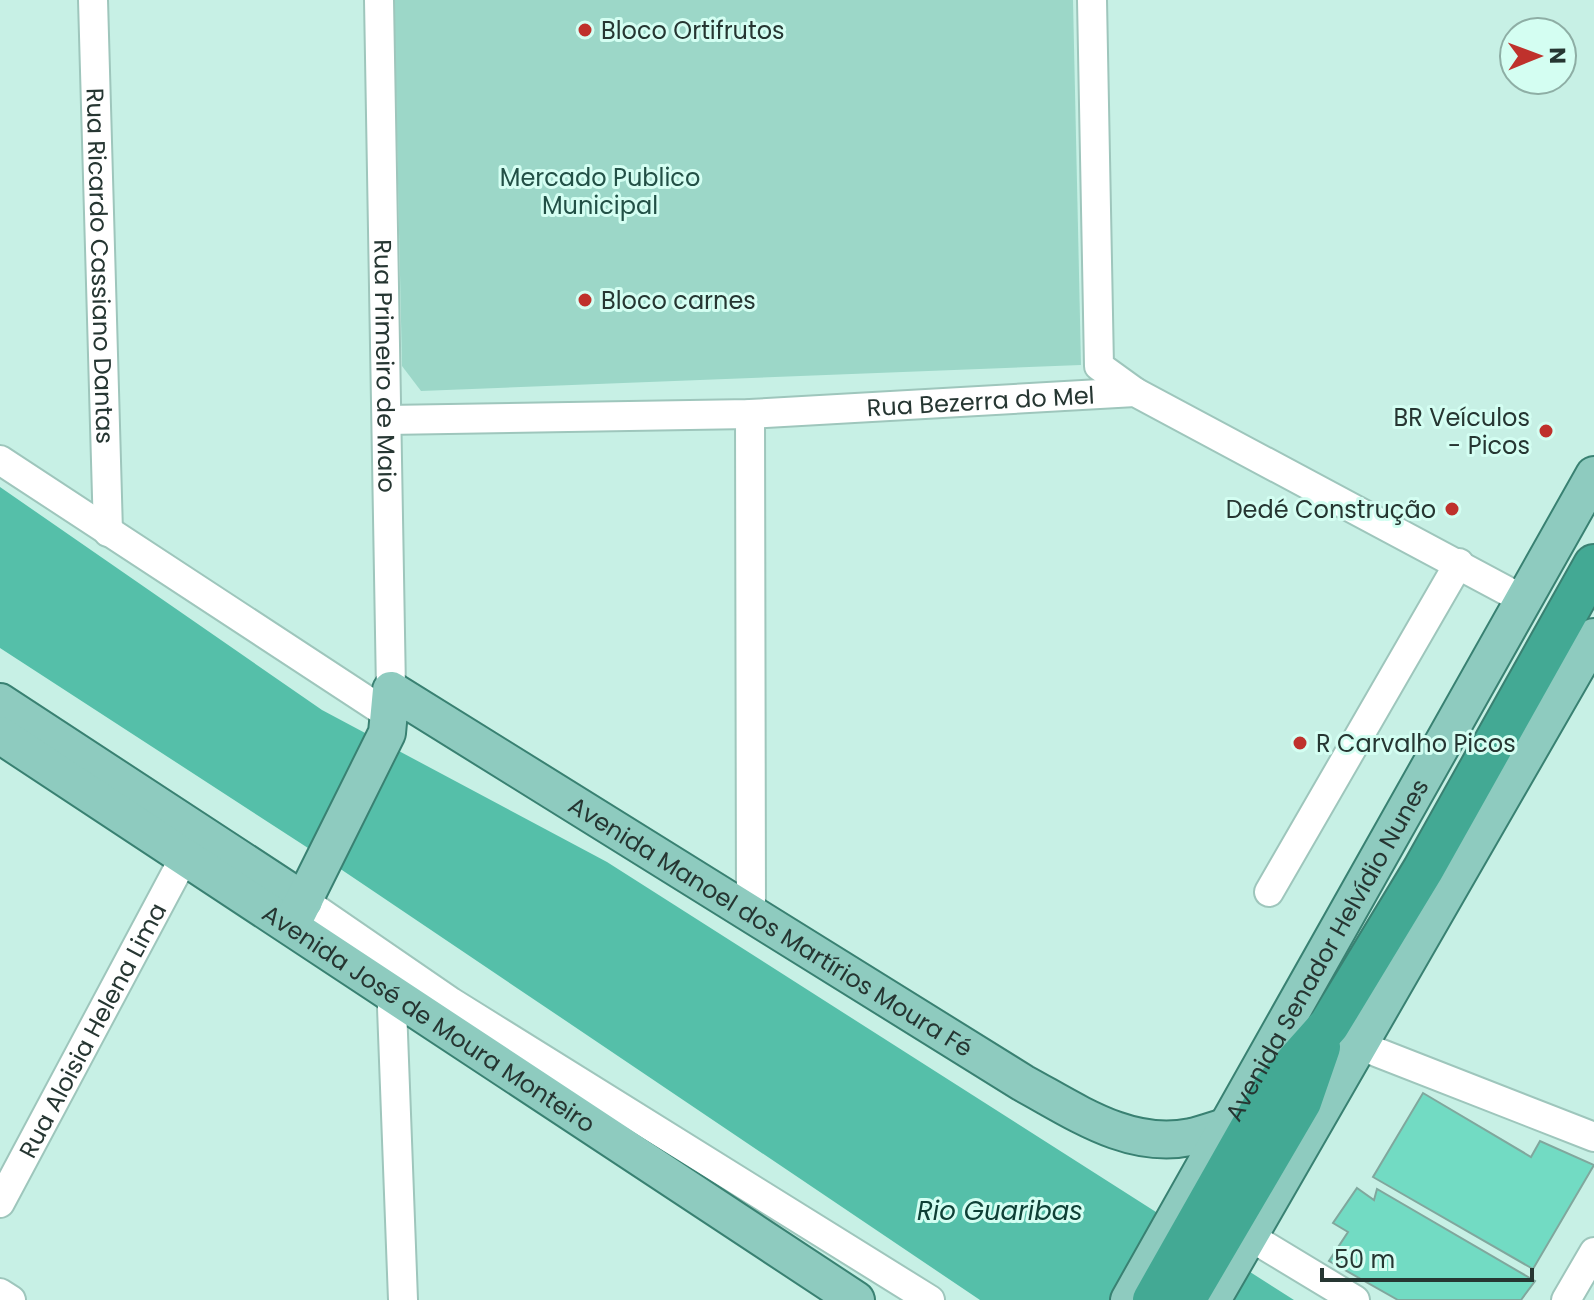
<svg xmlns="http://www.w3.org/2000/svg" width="1594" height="1300" viewBox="0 0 1594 1300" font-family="Poppins,sans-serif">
<rect width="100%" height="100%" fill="#c7f0e5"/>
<path fill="#9cd7c8" d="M 394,0 L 1073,0 L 1081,365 L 421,391 L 402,366 Z"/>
<path fill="#55bfa9" d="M 0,487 L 322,710 L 607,862 L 1294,1300 L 980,1300 L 342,870 L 0,648 Z"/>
<path fill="#72dbc3" stroke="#80a79d" stroke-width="2" d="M 1423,1093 L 1531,1157 L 1540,1141 L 1594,1165 L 1533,1269 L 1373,1177 Z
M 1357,1188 L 1374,1200 L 1377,1189 L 1535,1281 L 1521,1300 L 1398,1300 L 1329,1261 L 1348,1232 L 1333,1223 Z"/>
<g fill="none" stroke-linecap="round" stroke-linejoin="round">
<defs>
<g id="minor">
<path id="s1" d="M 93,0 L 108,532"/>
<path id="s2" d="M 379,0 L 391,690"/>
<path d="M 1092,0 L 1099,366 L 1135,392"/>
<path d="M 750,414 L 751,915"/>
<path id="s3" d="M 387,420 L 750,414 L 1135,392 L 1522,599"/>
<path d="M 0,460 L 389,715"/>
<path d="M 1269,892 L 1459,563"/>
<path d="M 304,901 L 451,1002 L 930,1300"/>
<path d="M 391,981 L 403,1300"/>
<path d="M 1361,1046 L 1594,1137"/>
<path id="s4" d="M 0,1203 L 185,856"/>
<path d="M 1249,1236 L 1355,1300"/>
<path d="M 0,1293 L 11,1300"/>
<path d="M 1566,1300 L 1594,1252"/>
</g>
<g id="major">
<path d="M 0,702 L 304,901"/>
<path id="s5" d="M 0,735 L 856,1300"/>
<path id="s6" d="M 291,926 L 387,733 L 391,690 L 1023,1083 C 1075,1111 1129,1150 1191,1137 C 1203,1135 1215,1129 1227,1127"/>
<path id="s7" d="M 1129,1300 L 1594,475"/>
<path d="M 1212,1300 L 1594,637"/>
</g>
<path id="highway" d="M 1189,1293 L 1301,1102 L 1320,1047
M 1153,1300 L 1273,1088 L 1329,1025 L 1423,870 L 1594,565"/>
</defs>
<use href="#minor" stroke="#9ec6bc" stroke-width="32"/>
<use href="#major" stroke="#398172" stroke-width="40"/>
<use href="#highway" stroke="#398172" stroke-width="44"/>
<use href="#minor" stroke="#fff" stroke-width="28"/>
<use href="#major" stroke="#8ecbbf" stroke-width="36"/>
<use href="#highway" stroke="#43a994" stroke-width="40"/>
</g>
<g fill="#bf312c" stroke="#d4fef2" stroke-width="3">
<circle cx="585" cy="30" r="8"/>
<circle cx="585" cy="300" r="8"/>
<circle cx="1546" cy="431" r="8"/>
<circle cx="1452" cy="509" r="8"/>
<circle cx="1300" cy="743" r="8"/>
</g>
<g text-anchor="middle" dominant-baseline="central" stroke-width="6" stroke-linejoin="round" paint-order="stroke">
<g font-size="24" fill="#263632" stroke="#d4fef2" text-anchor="start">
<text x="601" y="30">Bloco Ortifrutos</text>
<text x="601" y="300">Bloco carnes</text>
<text x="1530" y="417" text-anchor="end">BR Veículos<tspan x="1530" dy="28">- Picos</tspan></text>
<text x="1436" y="509" text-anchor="end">Dedé Construção</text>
<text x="1316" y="743">R Carvalho Picos</text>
</g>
<g font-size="24" fill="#225046" stroke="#d4fef2">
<text x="600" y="177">Mercado Publico<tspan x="600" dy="28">Municipal</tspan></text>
</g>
<g font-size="24" fill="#263632" stroke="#d4fef2">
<text stroke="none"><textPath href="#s1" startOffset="266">Rua Ricardo Cassiano Dantas</textPath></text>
<text stroke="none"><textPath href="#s2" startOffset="366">Rua Primeiro de Maio</textPath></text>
<text stroke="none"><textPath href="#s3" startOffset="594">Rua Bezerra do Mel</textPath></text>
<text stroke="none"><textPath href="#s6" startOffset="706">Avenida Manoel dos Martírios Moura Fé</textPath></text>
<text stroke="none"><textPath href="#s7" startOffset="402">Avenida Senador Helvídio Nunes</textPath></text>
<text stroke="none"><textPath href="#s5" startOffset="514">Avenida José de Moura Monteiro</textPath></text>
<text stroke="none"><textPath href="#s4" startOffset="196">Rua Aloisia Helena Lima</textPath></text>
</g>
<g font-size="26" font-style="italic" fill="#0f4036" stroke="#d4fef2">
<text x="1000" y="1211">Rio Guaribas</text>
</g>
</g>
<g transform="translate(1538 56) rotate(89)"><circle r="38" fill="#d4fef2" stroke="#8eaea5" stroke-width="2"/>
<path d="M0-6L14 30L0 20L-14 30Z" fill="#bf312c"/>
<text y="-12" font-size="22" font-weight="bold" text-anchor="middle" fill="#263632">N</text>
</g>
<path d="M1322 1268v12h210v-12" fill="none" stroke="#263632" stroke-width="4"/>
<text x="1334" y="1268" font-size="24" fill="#263632" stroke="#d4fef2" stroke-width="6" paint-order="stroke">50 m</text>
</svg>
